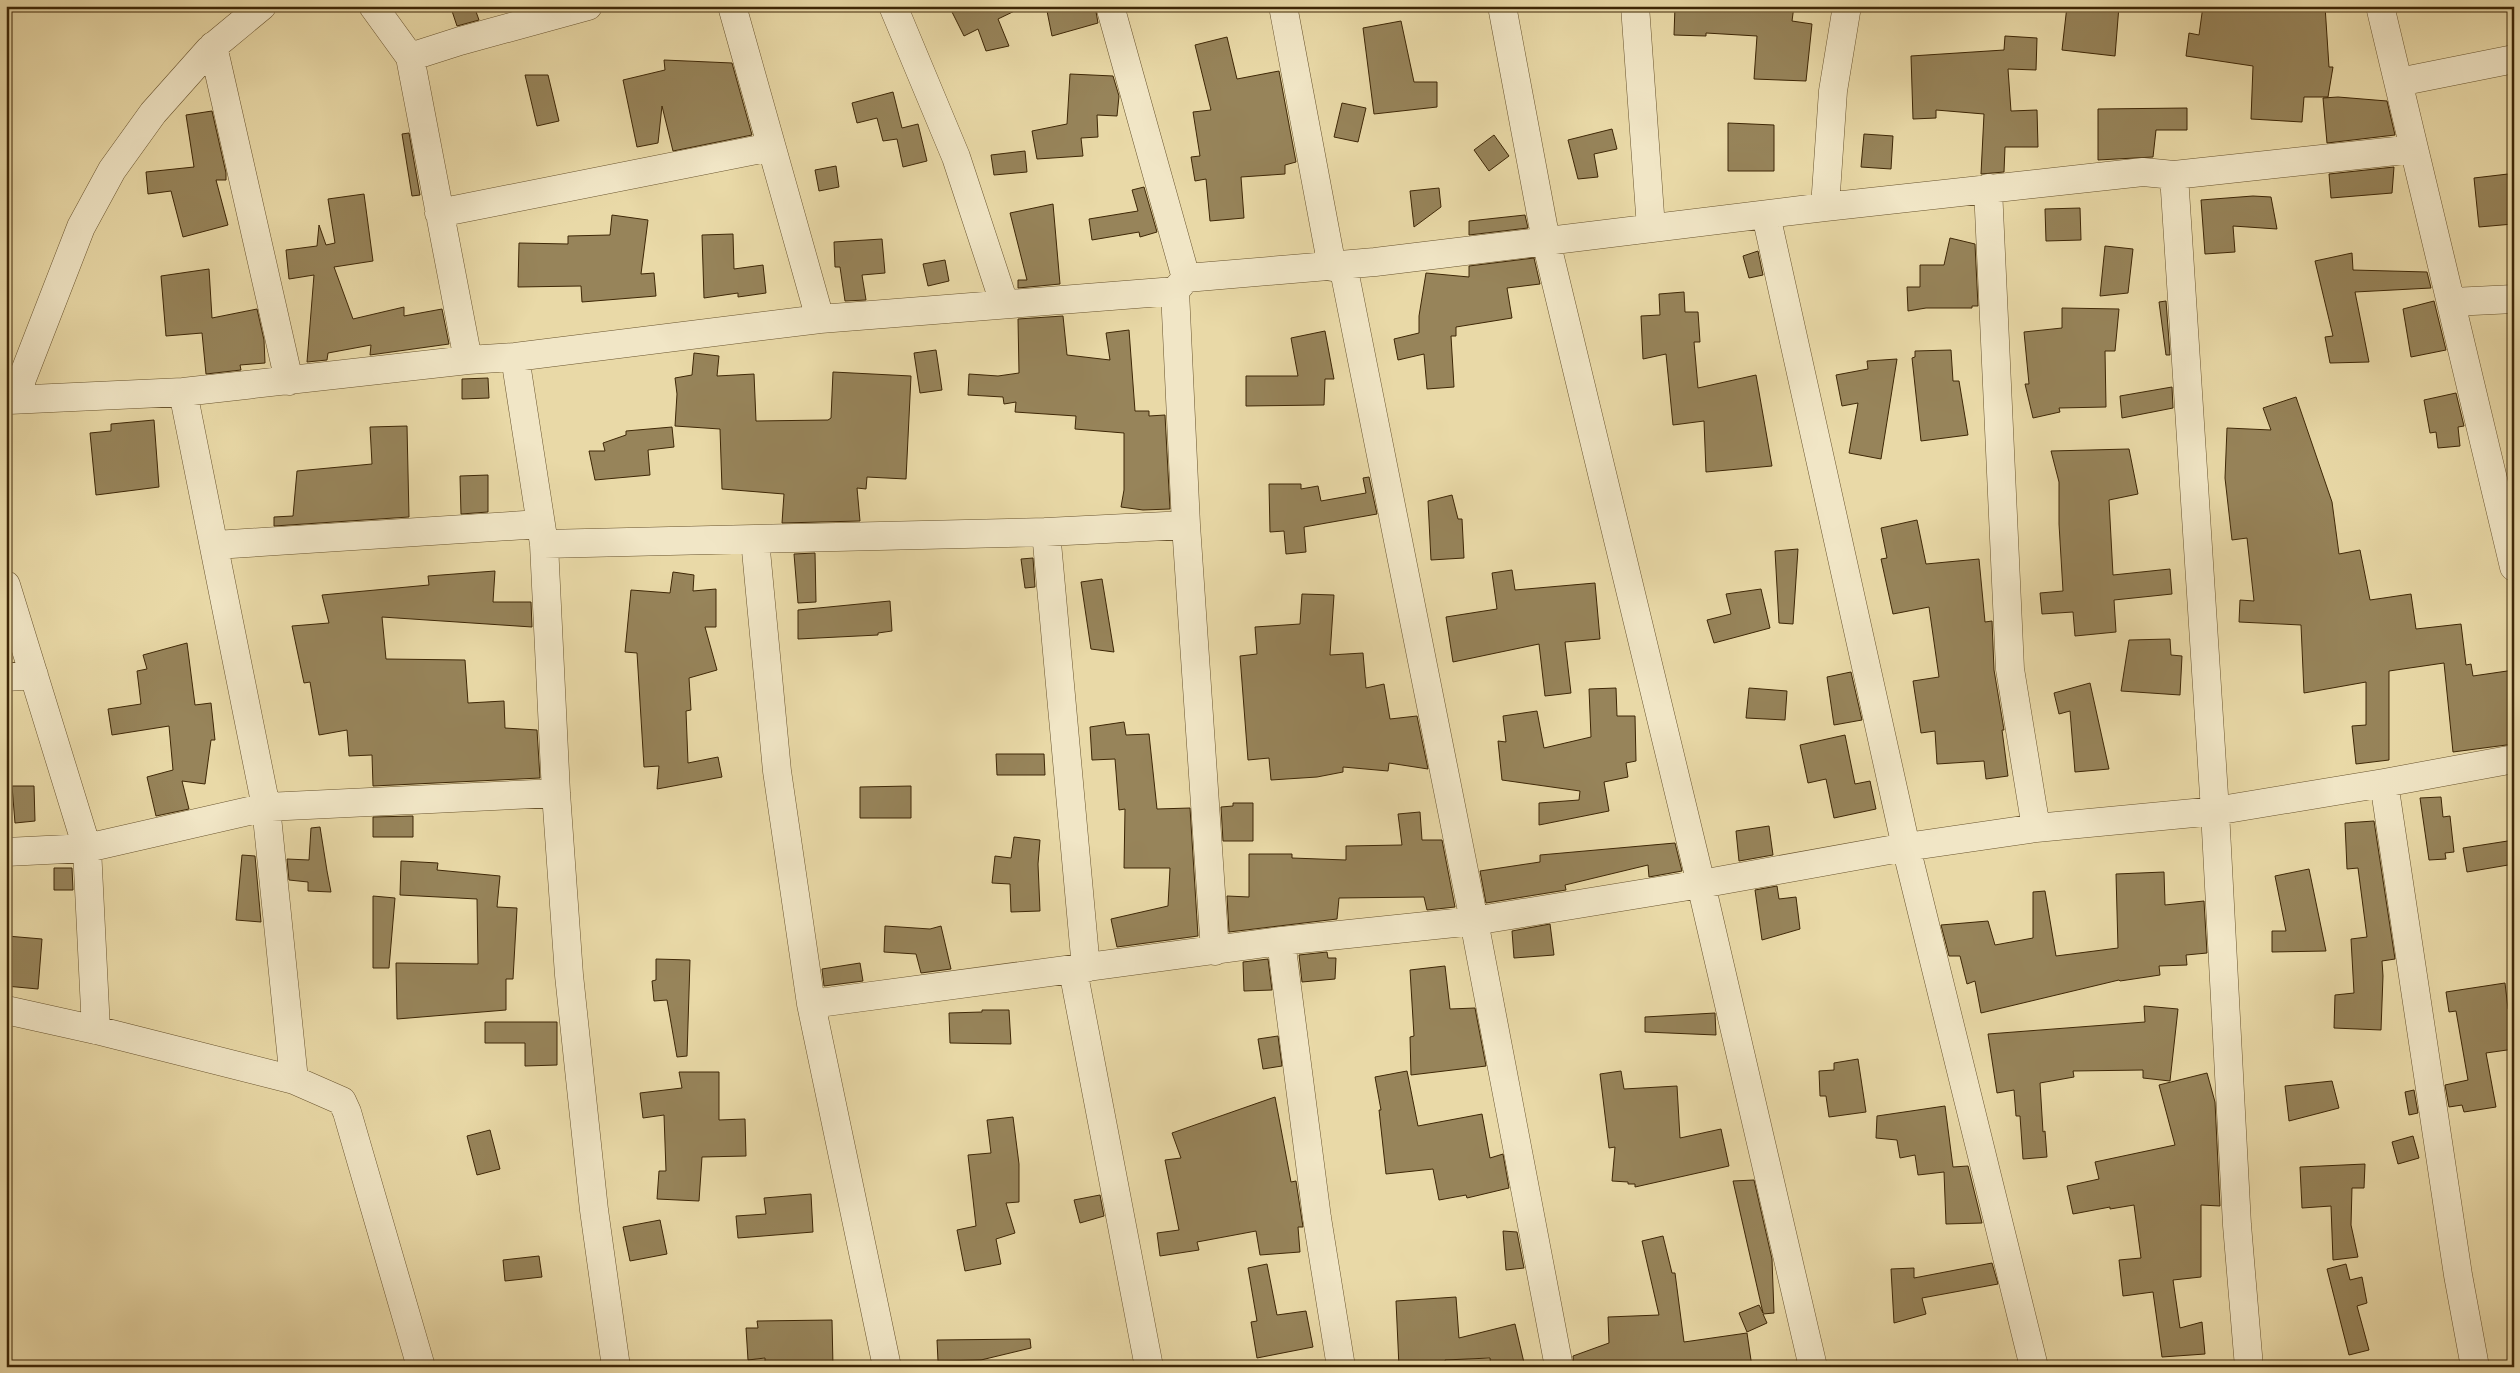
<svg xmlns="http://www.w3.org/2000/svg" width="2520" height="1373" viewBox="0 0 2520 1373" font-family="'IM FELL French Canon',serif">
<rect width="100%" height="100%" fill="#e9d9a7"/>
<filter id="stains"><feTurbulence type="fractalNoise" baseFrequency=".004" numOctaves="4"/><feColorMatrix values="0 0 0 0 .2 0 0 0 0 .09 0 0 0 0 .02 0 0 0 .5 -.17"/></filter>
<radialGradient id="worn" r=".72"><stop offset=".6" stop-color="#630" stop-opacity="0"/><stop offset="1" stop-color="#630" stop-opacity=".3"/></radialGradient>
<path fill="#97845a" stroke="#3e2706" d="M 465,6 L 474,6 L 479,20 L 457,26 L 452,11 Z
M 949,6 L 1025,6 L 998,19 L 1009,46 L 986,51 L 978,29 L 964,36 Z
M 1046,6 L 1095,6 L 1098,23 L 1052,36 Z
M 1675,6 L 1794,6 L 1792,21 L 1812,24 L 1806,81 L 1754,79 L 1757,36 L 1706,33 L 1706,36 L 1674,35 Z
M 2067,6 L 2119,6 L 2115,56 L 2062,50 Z
M 2203,6 L 2325,6 L 2329,67 L 2333,67 L 2328,97 L 2304,97 L 2302,122 L 2251,119 L 2253,66 L 2186,56 L 2189,33 L 2199,35 Z
M 1401,21 L 1414,82 L 1437,82 L 1437,107 L 1374,114 L 1363,28 Z
M 2005,36 L 2037,38 L 2036,70 L 2008,69 L 2011,111 L 2037,110 L 2038,147 L 2005,147 L 2004,172 L 1981,174 L 1984,114 L 1936,110 L 1936,118 L 1913,119 L 1911,56 L 2004,50 Z
M 1227,37 L 1237,79 L 1279,71 L 1296,162 L 1285,165 L 1285,174 L 1241,177 L 1244,218 L 1210,221 L 1206,179 L 1195,181 L 1191,157 L 1200,156 L 1193,112 L 1211,110 L 1195,45 Z
M 664,60 L 732,63 L 752,135 L 673,151 L 662,106 L 658,143 L 637,147 L 623,80 L 665,70 Z
M 1070,74 L 1113,76 L 1119,96 L 1117,116 L 1097,115 L 1098,137 L 1081,138 L 1083,156 L 1037,159 L 1032,131 L 1067,124 Z
M 525,75 L 548,75 L 559,121 L 537,126 Z
M 893,92 L 902,128 L 918,124 L 927,161 L 903,167 L 897,139 L 883,141 L 877,118 L 857,123 L 852,103 Z
M 2338,97 L 2387,101 L 2395,135 L 2327,143 L 2323,98 Z
M 1342,103 L 1366,108 L 1358,142 L 1334,137 Z
M 2187,108 L 2187,130 L 2156,130 L 2153,157 L 2098,160 L 2098,109 Z
M 212,111 L 226,173 L 226,180 L 216,180 L 228,225 L 183,237 L 171,191 L 148,194 L 146,172 L 194,167 L 186,115 Z
M 1728,123 L 1774,125 L 1774,171 L 1728,171 Z
M 1612,129 L 1617,149 L 1594,154 L 1598,177 L 1578,179 L 1568,140 Z
M 409,133 L 420,195 L 412,196 L 402,134 Z
M 1864,134 L 1893,136 L 1891,169 L 1861,167 Z
M 1494,135 L 1509,156 L 1489,171 L 1474,150 Z
M 1025,151 L 1027,172 L 994,175 L 991,155 Z
M 836,166 L 839,187 L 819,191 L 815,170 Z
M 2394,167 L 2392,193 L 2331,198 L 2329,174 Z
M 2508,174 L 2513,224 L 2479,227 L 2474,178 Z
M 1144,187 L 1157,232 L 1140,237 L 1139,232 L 1092,240 L 1089,219 L 1138,211 L 1132,190 Z
M 1439,188 L 1441,207 L 1414,227 L 1410,191 Z
M 364,194 L 373,261 L 334,267 L 353,319 L 404,307 L 404,316 L 442,309 L 449,344 L 370,355 L 371,345 L 328,353 L 327,360 L 307,362 L 314,275 L 289,279 L 286,250 L 317,246 L 319,225 L 326,245 L 335,243 L 328,199 Z
M 2253,196 L 2271,197 L 2277,229 L 2233,226 L 2235,252 L 2205,254 L 2201,200 Z
M 1053,204 L 1060,284 L 1018,288 L 1018,280 L 1027,280 L 1010,213 Z
M 2080,208 L 2081,240 L 2046,241 L 2045,209 Z
M 612,215 L 648,220 L 641,274 L 654,273 L 656,296 L 582,302 L 581,286 L 518,287 L 519,243 L 568,244 L 568,236 L 610,235 Z
M 1525,215 L 1528,228 L 1469,235 L 1469,221 Z
M 733,234 L 734,269 L 763,265 L 766,293 L 738,297 L 738,293 L 704,298 L 702,235 Z
M 1950,238 L 1975,244 L 1978,306 L 1972,306 L 1972,308 L 1926,308 L 1908,311 L 1907,287 L 1920,287 L 1920,265 L 1944,265 Z
M 882,239 L 885,273 L 862,275 L 866,300 L 845,301 L 840,267 L 835,267 L 834,242 Z
M 2105,246 L 2133,249 L 2128,293 L 2100,296 Z
M 1758,251 L 1763,275 L 1749,278 L 1743,256 Z
M 2352,253 L 2353,270 L 2427,272 L 2431,288 L 2355,292 L 2369,362 L 2330,363 L 2325,337 L 2333,336 L 2315,261 Z
M 1534,258 L 1540,284 L 1507,288 L 1512,318 L 1456,327 L 1456,336 L 1451,336 L 1454,387 L 1427,389 L 1424,354 L 1398,360 L 1394,339 L 1419,333 L 1419,316 L 1426,273 L 1469,277 L 1469,266 Z
M 945,260 L 949,281 L 928,286 L 923,264 Z
M 209,269 L 212,318 L 257,309 L 264,340 L 265,363 L 240,365 L 241,370 L 206,374 L 202,333 L 166,336 L 161,276 Z
M 1684,292 L 1685,312 L 1698,312 L 1700,342 L 1694,342 L 1698,388 L 1756,375 L 1772,466 L 1706,472 L 1704,421 L 1673,425 L 1666,354 L 1643,359 L 1641,316 L 1660,315 L 1659,294 Z
M 2166,301 L 2170,355 L 2166,355 L 2159,302 Z
M 2434,301 L 2446,350 L 2411,357 L 2403,309 Z
M 2062,308 L 2119,309 L 2115,351 L 2105,351 L 2106,407 L 2059,408 L 2060,412 L 2033,418 L 2025,384 L 2029,384 L 2024,332 L 2062,328 Z
M 1063,316 L 1067,355 L 1110,360 L 1106,333 L 1129,330 L 1135,411 L 1149,411 L 1149,416 L 1165,415 L 1170,509 L 1143,510 L 1121,507 L 1124,490 L 1124,433 L 1075,429 L 1076,416 L 1015,412 L 1016,402 L 1004,404 L 1003,397 L 968,395 L 969,374 L 998,376 L 1019,373 L 1018,319 Z
M 1325,331 L 1334,379 L 1325,379 L 1324,405 L 1246,406 L 1246,376 L 1298,376 L 1291,338 Z
M 936,350 L 942,390 L 920,393 L 914,353 Z
M 1951,350 L 1953,381 L 1959,381 L 1968,435 L 1921,441 L 1912,358 L 1915,357 L 1915,351 Z
M 694,353 L 719,356 L 717,376 L 754,374 L 756,421 L 828,420 L 831,418 L 833,372 L 911,376 L 906,479 L 867,477 L 866,489 L 857,488 L 860,521 L 782,523 L 784,494 L 722,489 L 720,429 L 675,426 L 677,394 L 675,378 L 692,375 Z
M 1897,359 L 1881,459 L 1849,453 L 1858,403 L 1842,406 L 1836,375 L 1868,369 L 1867,361 Z
M 488,378 L 489,398 L 462,399 L 462,379 Z
M 2172,387 L 2173,408 L 2122,418 L 2120,396 Z
M 2456,393 L 2464,426 L 2458,427 L 2460,446 L 2438,448 L 2436,432 L 2430,433 L 2424,400 Z
M 2296,397 L 2332,502 L 2339,554 L 2360,550 L 2370,600 L 2411,594 L 2416,629 L 2461,624 L 2466,665 L 2471,664 L 2473,676 L 2514,670 L 2514,744 L 2453,752 L 2444,663 L 2389,671 L 2389,760 L 2356,764 L 2352,726 L 2366,725 L 2366,682 L 2304,693 L 2301,625 L 2239,622 L 2240,600 L 2254,601 L 2247,538 L 2232,540 L 2225,478 L 2227,428 L 2271,430 L 2263,408 Z
M 154,420 L 159,487 L 96,495 L 90,433 L 111,431 L 111,424 Z
M 407,426 L 409,517 L 274,526 L 274,517 L 293,516 L 297,471 L 372,464 L 370,427 Z
M 672,427 L 674,447 L 648,450 L 650,475 L 595,480 L 589,451 L 605,451 L 603,443 L 626,435 L 626,431 Z
M 2129,449 L 2138,494 L 2109,500 L 2113,575 L 2170,569 L 2172,594 L 2114,600 L 2116,632 L 2075,636 L 2073,612 L 2042,614 L 2040,593 L 2063,591 L 2059,524 L 2059,482 L 2051,451 Z
M 488,475 L 488,512 L 461,514 L 460,476 Z
M 1369,477 L 1377,514 L 1304,527 L 1306,552 L 1286,554 L 1284,531 L 1270,532 L 1269,484 L 1301,484 L 1301,489 L 1318,486 L 1321,501 L 1366,493 L 1363,478 Z
M 1452,495 L 1458,519 L 1462,519 L 1464,558 L 1431,560 L 1428,501 Z
M 1917,520 L 1926,564 L 1979,559 L 1985,622 L 1992,621 L 1994,670 L 2004,730 L 2002,730 L 2008,776 L 1986,779 L 1984,761 L 1937,764 L 1935,731 L 1921,733 L 1913,681 L 1939,677 L 1929,607 L 1893,614 L 1881,559 L 1887,558 L 1881,528 Z
M 1798,549 L 1793,624 L 1779,623 L 1775,551 Z
M 815,553 L 816,602 L 798,603 L 794,554 Z
M 1033,558 L 1035,587 L 1025,588 L 1021,559 Z
M 1512,570 L 1515,590 L 1595,583 L 1600,639 L 1565,642 L 1571,693 L 1545,696 L 1539,644 L 1453,662 L 1446,617 L 1497,609 L 1492,573 Z
M 495,571 L 493,602 L 531,602 L 532,627 L 382,617 L 386,659 L 465,660 L 468,703 L 504,701 L 505,728 L 537,730 L 540,778 L 373,786 L 372,755 L 349,756 L 347,730 L 319,735 L 310,682 L 304,683 L 292,626 L 329,623 L 322,595 L 429,585 L 428,576 Z
M 673,572 L 694,575 L 693,591 L 716,589 L 716,627 L 705,627 L 717,670 L 689,678 L 691,710 L 686,711 L 688,763 L 718,757 L 722,777 L 657,789 L 659,766 L 644,767 L 637,653 L 625,652 L 631,590 L 670,593 Z
M 1102,579 L 1114,652 L 1091,649 L 1081,582 Z
M 1761,589 L 1770,628 L 1714,643 L 1707,620 L 1731,614 L 1726,594 Z
M 1302,594 L 1334,595 L 1330,655 L 1363,653 L 1366,688 L 1384,684 L 1390,719 L 1417,716 L 1428,769 L 1389,763 L 1388,771 L 1343,767 L 1343,772 L 1317,777 L 1271,780 L 1269,758 L 1248,760 L 1240,656 L 1257,654 L 1255,627 L 1300,624 Z
M 890,601 L 892,631 L 878,633 L 878,635 L 798,639 L 798,610 Z
M 2170,639 L 2171,655 L 2182,656 L 2180,695 L 2121,691 L 2129,640 Z
M 187,643 L 195,705 L 211,703 L 215,740 L 211,740 L 205,784 L 182,781 L 189,809 L 156,816 L 147,777 L 173,770 L 169,726 L 112,735 L 108,709 L 141,704 L 137,671 L 147,669 L 143,655 Z
M 1851,672 L 1862,720 L 1834,725 L 1827,677 Z
M 2090,683 L 2109,769 L 2075,772 L 2070,711 L 2059,714 L 2054,693 Z
M 1616,688 L 1617,716 L 1635,716 L 1636,761 L 1626,763 L 1628,777 L 1604,782 L 1609,811 L 1539,825 L 1539,803 L 1579,800 L 1580,791 L 1502,780 L 1498,741 L 1506,742 L 1503,716 L 1537,711 L 1544,748 L 1591,737 L 1589,689 Z
M 1749,688 L 1787,691 L 1785,720 L 1746,718 Z
M 1124,722 L 1126,735 L 1149,734 L 1157,809 L 1190,808 L 1198,936 L 1117,947 L 1111,919 L 1168,906 L 1170,868 L 1124,868 L 1125,809 L 1119,810 L 1115,759 L 1092,760 L 1090,727 Z
M 1845,735 L 1855,784 L 1870,781 L 1876,809 L 1834,818 L 1826,779 L 1808,783 L 1800,745 Z
M 996,754 L 1044,754 L 1045,775 L 997,775 Z
M 12,786 L 34,786 L 35,821 L 15,823 Z
M 911,786 L 911,818 L 860,818 L 860,787 Z
M 2441,797 L 2443,817 L 2450,816 L 2454,852 L 2445,853 L 2446,859 L 2429,860 L 2420,798 Z
M 1233,803 L 1253,803 L 1253,841 L 1223,841 L 1221,807 L 1233,806 Z
M 1420,812 L 1422,840 L 1442,840 L 1455,907 L 1427,910 L 1424,897 L 1339,898 L 1337,919 L 1229,932 L 1227,896 L 1249,897 L 1249,854 L 1292,854 L 1292,858 L 1346,860 L 1346,846 L 1402,845 L 1398,814 Z
M 413,816 L 413,837 L 373,837 L 373,817 Z
M 2374,821 L 2395,959 L 2382,961 L 2383,976 L 2381,1030 L 2334,1028 L 2335,995 L 2354,993 L 2351,939 L 2367,937 L 2358,868 L 2347,869 L 2345,823 Z
M 1769,826 L 1773,855 L 1739,861 L 1736,831 Z
M 320,827 L 327,871 L 331,892 L 308,891 L 308,882 L 289,880 L 287,859 L 309,860 L 311,828 Z
M 1014,837 L 1040,840 L 1038,864 L 1040,911 L 1011,912 L 1010,884 L 992,883 L 995,856 L 1011,858 Z
M 2514,840 L 2514,864 L 2467,872 L 2463,848 Z
M 1675,843 L 1682,871 L 1649,877 L 1648,865 L 1565,885 L 1566,890 L 1486,903 L 1480,871 L 1540,862 L 1540,855 Z
M 242,855 L 255,856 L 261,922 L 236,920 Z
M 401,861 L 438,863 L 437,870 L 500,876 L 497,907 L 517,908 L 513,979 L 506,979 L 506,1010 L 397,1019 L 396,963 L 478,964 L 477,899 L 400,895 Z
M 54,868 L 72,868 L 73,890 L 54,890 Z
M 2309,869 L 2326,951 L 2272,952 L 2272,931 L 2286,931 L 2275,876 Z
M 2164,872 L 2165,905 L 2204,901 L 2207,953 L 2186,955 L 2187,965 L 2159,966 L 2160,975 L 2120,981 L 2119,980 L 1981,1013 L 1975,981 L 1967,984 L 1960,956 L 1949,956 L 1941,925 L 1988,921 L 1995,945 L 2033,938 L 2033,892 L 2045,891 L 2056,956 L 2118,948 L 2116,874 Z
M 1777,886 L 1779,899 L 1796,897 L 1800,929 L 1762,940 L 1755,890 Z
M 373,896 L 395,898 L 389,968 L 373,968 Z
M 1550,924 L 1554,955 L 1514,958 L 1512,931 Z
M 885,926 L 930,929 L 941,926 L 951,969 L 921,973 L 916,954 L 884,952 Z
M 7,936 L 42,939 L 38,989 L 6,986 Z
M 1327,952 L 1328,958 L 1336,958 L 1335,979 L 1302,982 L 1299,955 Z
M 656,959 L 690,960 L 687,1056 L 677,1057 L 667,1000 L 654,1001 L 652,981 L 656,980 Z
M 1268,959 L 1272,990 L 1244,991 L 1243,962 Z
M 860,963 L 863,981 L 824,986 L 822,969 Z
M 1445,966 L 1450,1009 L 1475,1008 L 1486,1066 L 1411,1075 L 1410,1037 L 1414,1036 L 1410,970 Z
M 2505,983 L 2508,1009 L 2514,1008 L 2514,1049 L 2486,1053 L 2496,1107 L 2464,1112 L 2462,1105 L 2449,1107 L 2445,1085 L 2468,1080 L 2456,1011 L 2449,1012 L 2446,992 Z
M 2144,1006 L 2178,1009 L 2170,1081 L 2143,1078 L 2143,1070 L 2073,1071 L 2074,1077 L 2040,1083 L 2043,1132 L 2045,1131 L 2047,1157 L 2023,1159 L 2020,1116 L 2016,1116 L 2014,1090 L 1997,1093 L 1988,1034 L 2145,1022 Z
M 982,1010 L 1009,1010 L 1011,1044 L 950,1043 L 949,1013 L 982,1012 Z
M 1715,1013 L 1716,1035 L 1645,1032 L 1645,1017 Z
M 485,1022 L 557,1022 L 557,1065 L 525,1066 L 525,1043 L 485,1043 Z
M 1278,1036 L 1282,1066 L 1263,1069 L 1258,1039 Z
M 1858,1059 L 1866,1112 L 1829,1117 L 1826,1096 L 1820,1096 L 1819,1071 L 1834,1070 L 1834,1063 Z
M 1407,1071 L 1418,1126 L 1482,1114 L 1490,1158 L 1503,1154 L 1509,1188 L 1467,1198 L 1466,1195 L 1439,1200 L 1433,1169 L 1386,1174 L 1379,1110 L 1381,1110 L 1375,1077 Z
M 1621,1071 L 1624,1089 L 1677,1086 L 1680,1138 L 1721,1129 L 1729,1166 L 1635,1187 L 1635,1184 L 1628,1184 L 1628,1182 L 1612,1181 L 1615,1147 L 1609,1148 L 1600,1074 Z
M 679,1072 L 719,1072 L 719,1120 L 745,1119 L 746,1156 L 702,1157 L 699,1201 L 657,1199 L 659,1171 L 666,1171 L 664,1115 L 643,1118 L 640,1093 L 682,1088 Z
M 2207,1073 L 2215,1102 L 2220,1206 L 2201,1205 L 2201,1277 L 2173,1280 L 2180,1328 L 2202,1322 L 2205,1354 L 2162,1357 L 2153,1292 L 2123,1296 L 2119,1260 L 2141,1258 L 2134,1205 L 2110,1209 L 2110,1207 L 2073,1214 L 2067,1186 L 2099,1179 L 2095,1162 L 2175,1145 L 2159,1085 Z
M 2332,1081 L 2339,1108 L 2289,1121 L 2285,1086 Z
M 2414,1090 L 2418,1113 L 2409,1115 L 2405,1092 Z
M 1275,1097 L 1291,1182 L 1296,1181 L 1303,1227 L 1298,1227 L 1300,1252 L 1260,1255 L 1256,1231 L 1197,1242 L 1199,1250 L 1160,1256 L 1157,1233 L 1179,1230 L 1165,1160 L 1181,1158 L 1172,1133 Z
M 1945,1106 L 1953,1167 L 1968,1166 L 1982,1223 L 1946,1224 L 1944,1172 L 1918,1175 L 1915,1155 L 1900,1158 L 1897,1140 L 1876,1138 L 1877,1116 Z
M 1013,1117 L 1019,1164 L 1019,1202 L 1006,1203 L 1015,1233 L 996,1239 L 1001,1264 L 965,1271 L 957,1230 L 976,1226 L 968,1155 L 991,1153 L 987,1120 Z
M 490,1130 L 500,1169 L 477,1175 L 467,1136 Z
M 2413,1136 L 2419,1158 L 2398,1164 L 2392,1142 Z
M 2365,1164 L 2364,1188 L 2352,1188 L 2351,1225 L 2358,1257 L 2333,1260 L 2331,1206 L 2302,1208 L 2300,1167 Z
M 1754,1180 L 1772,1259 L 1774,1313 L 1763,1314 L 1767,1323 L 1747,1332 L 1739,1313 L 1759,1305 L 1763,1313 L 1733,1181 Z
M 811,1194 L 813,1232 L 738,1238 L 736,1216 L 766,1214 L 764,1198 Z
M 1100,1195 L 1104,1216 L 1080,1223 L 1074,1200 Z
M 660,1220 L 667,1254 L 630,1261 L 623,1227 Z
M 1503,1231 L 1517,1232 L 1524,1268 L 1506,1270 Z
M 1663,1236 L 1672,1273 L 1675,1273 L 1684,1342 L 1747,1333 L 1752,1367 L 1574,1367 L 1573,1356 L 1609,1343 L 1608,1317 L 1659,1315 L 1642,1241 Z
M 539,1256 L 542,1277 L 505,1281 L 503,1260 Z
M 1992,1263 L 1998,1284 L 1922,1298 L 1926,1314 L 1894,1323 L 1891,1269 L 1914,1268 L 1914,1278 Z
M 1267,1264 L 1277,1315 L 1306,1311 L 1313,1347 L 1257,1358 L 1251,1322 L 1257,1321 L 1248,1268 Z
M 2346,1264 L 2350,1280 L 2362,1277 L 2367,1303 L 2357,1306 L 2369,1350 L 2349,1355 L 2327,1269 Z
M 1456,1297 L 1459,1338 L 1515,1324 L 1525,1367 L 1491,1367 L 1490,1358 L 1445,1360 L 1446,1367 L 1399,1367 L 1396,1301 Z
M 832,1320 L 833,1367 L 765,1367 L 765,1358 L 748,1360 L 746,1328 L 758,1328 L 757,1321 Z
M 1030,1339 L 1031,1348 L 981,1360 L 938,1361 L 937,1340 Z"/>
<g fill="none" stroke-linecap="round" stroke-linejoin="round">
<defs>
<path id="minor" d="M 373,6 L 410,57
M 732,6 L 820,319
M 893,6 L 956,157 L 1004,303
M 1110,6 L 1186,278 L 1175,291
M 1283,6 L 1332,267
M 1502,6 L 1546,241 L 1701,884 L 1813,1367
M 1635,6 L 1651,228
M 2380,6 L 2514,567
M 213,46 L 289,381
M 2399,82 L 2514,59
M 2174,175 L 2215,811 L 2237,1225 L 2249,1367
M 1988,188 L 2010,669 L 2036,828
M 1825,207 L 1833,91 L 1847,6
M 439,213 L 771,147
M 1766,215 L 1906,847 L 2034,1367
M 1343,265 L 1474,921 L 1559,1367
M 1186,278 L 1375,262 L 1825,207 L 2143,172 L 2174,175 L 2414,149
M 2452,302 L 2514,299
M 515,357 L 544,544 L 556,793 L 569,975 L 594,1210 L 616,1367
M 468,360 L 410,57 L 460,41 L 588,6
M 183,392 L 266,807 L 294,1080
M 9,400 L 183,392 L 468,360 L 515,357 L 820,319 L 1175,291 L 1186,525 L 1215,951
M 6,401 L 20,384 L 81,227 L 112,170 L 153,113 L 209,50 L 262,6
M 1046,532 L 1086,968
M 755,540 L 777,771 L 811,1004 L 887,1367
M 544,544 L 1046,532 L 1186,525
M 215,545 L 541,524
M 6,585 L 87,848 L 96,1030
M 6,677 L 34,675
M 2384,783 L 2458,1275 L 2475,1367
M 6,852 L 87,848 L 266,807 L 556,793
M 1281,941 L 1317,1218 L 1341,1367
M 1073,970 L 1149,1367
M 811,1004 L 1281,941 L 1474,921 L 1701,884 L 1906,847 L 2036,828 L 2215,811 L 2384,783 L 2514,759
M 6,1010 L 96,1030 L 294,1080 L 342,1101 L 347,1112 L 421,1367"/>
</defs>
<use href="#minor" stroke="#69542e" stroke-width="29"/>
<use href="#minor" stroke="#f1e6c6" stroke-width="28"/>
</g>
<rect width="2520" height="1373" fill="none" stroke="#e9d9a7" stroke-width="25"/>
<rect x="8" y="8" width="2505" height="1358" fill="none" stroke="#3e2706" stroke-width="2.5"/>
<rect x="12" y="12" width="2495" height="1348" fill="none" stroke="#3e2706"/>
<rect width="100%" height="100%" filter="url(#stains)"/>
<rect width="100%" height="100%" fill="url(#worn)"/>
</svg>
